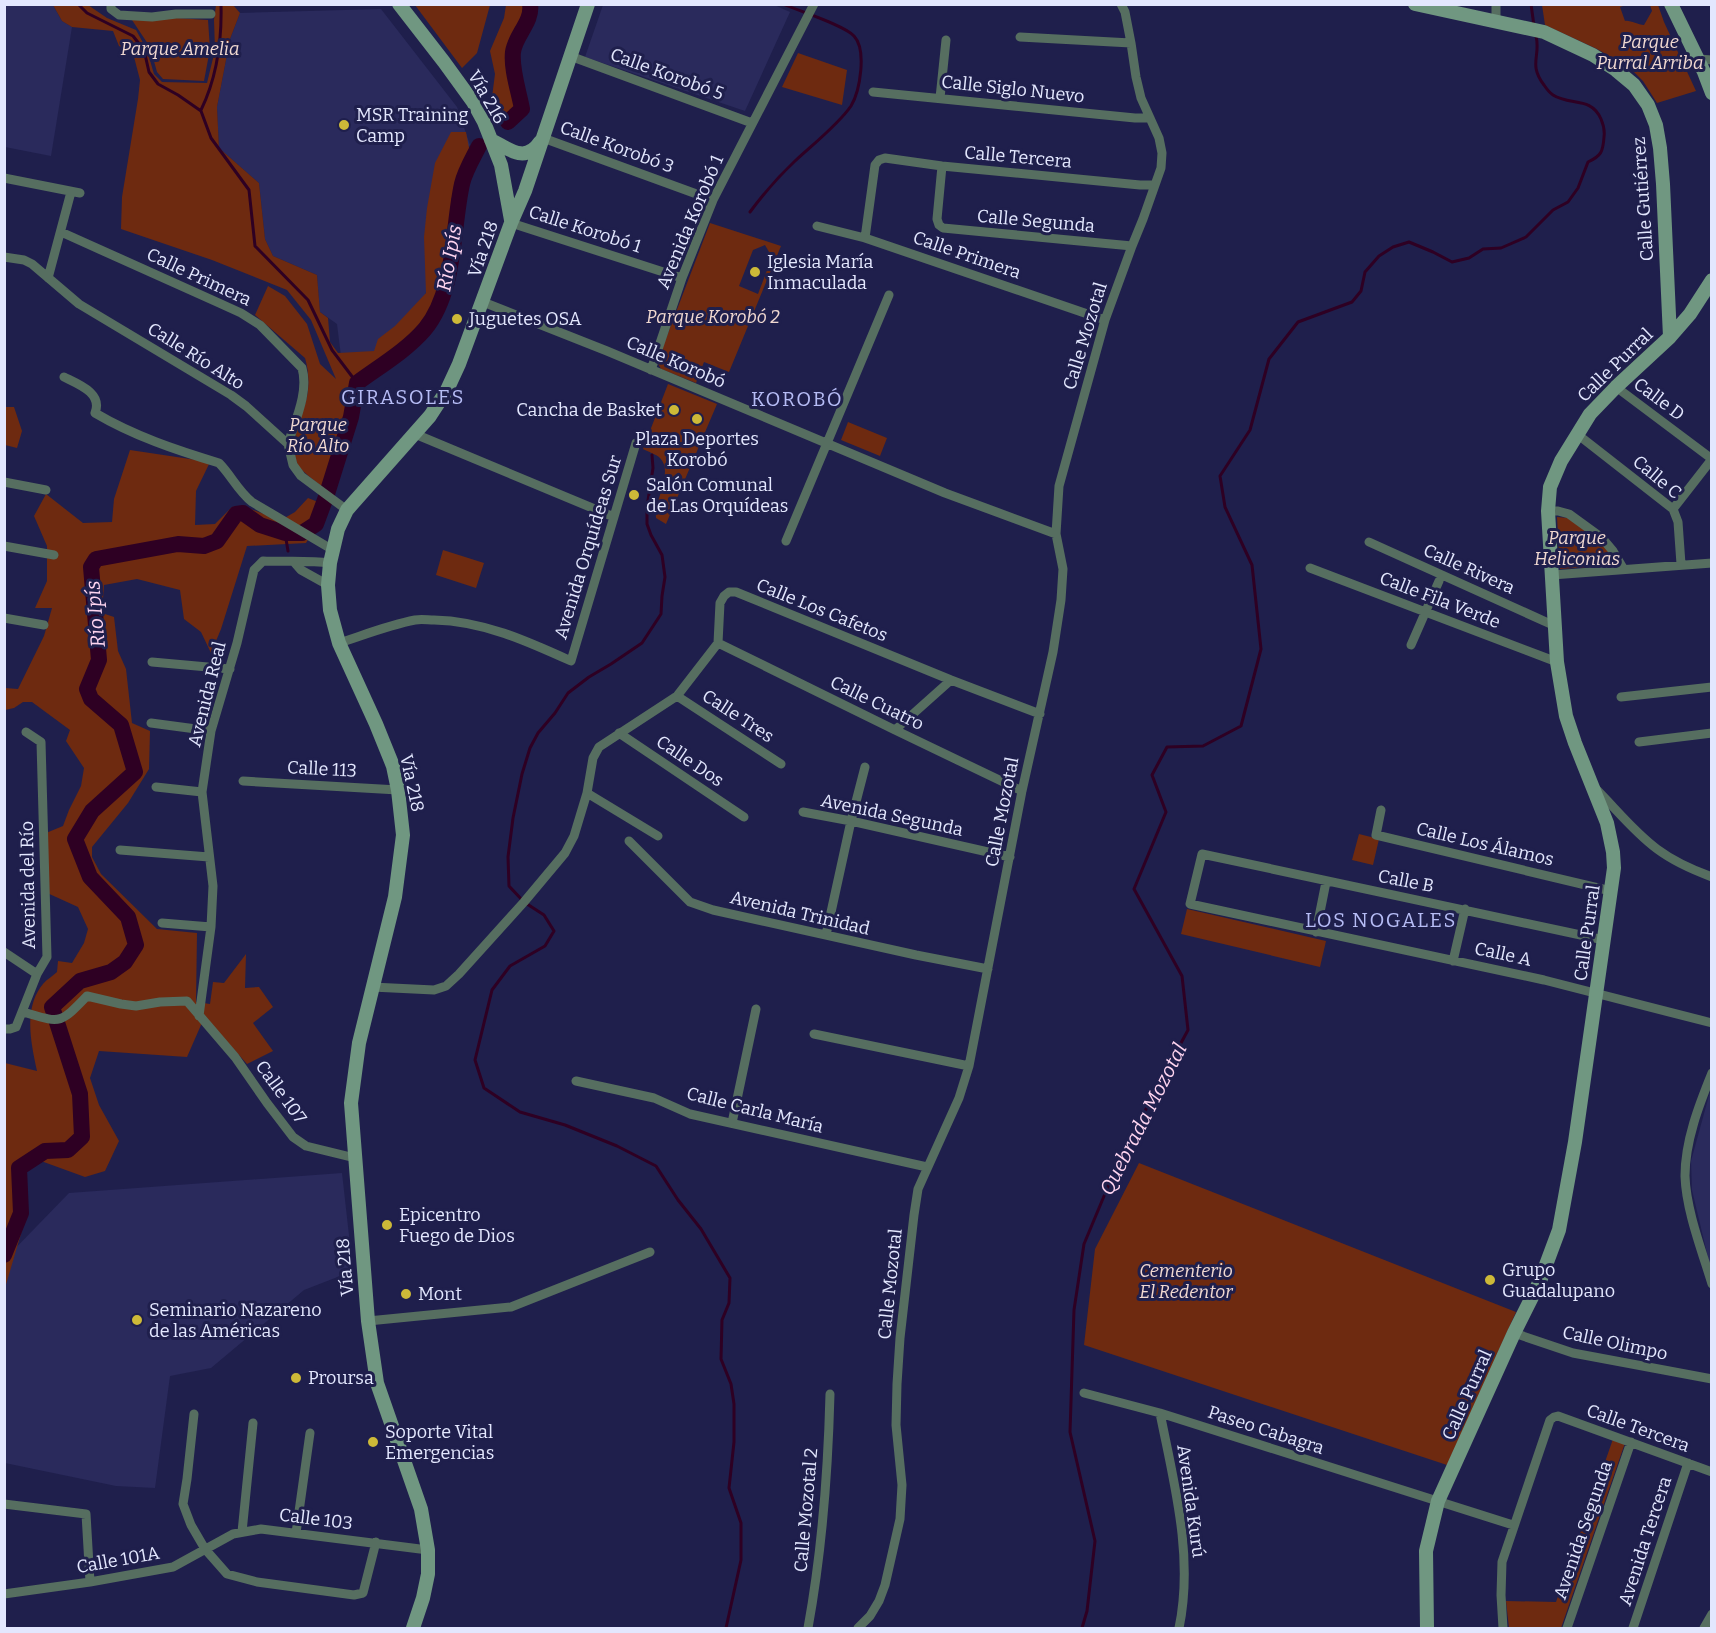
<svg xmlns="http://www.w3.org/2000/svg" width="1716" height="1633" viewBox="0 0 1716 1633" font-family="Bitter,serif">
<rect width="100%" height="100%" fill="#1f1f4c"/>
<path fill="#2a2a5c" d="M 772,4 L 790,12 L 745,111 L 585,57 L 603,5 Z
M 4,5 L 53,5 L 62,21 L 72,27 L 51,156 L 5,147 Z
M 381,9 L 457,107 L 470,145 L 447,167 L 443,206 L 421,317 L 365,358 L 341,356 L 337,324 L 320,312 L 317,275 L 273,256 L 265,239 L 259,183 L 219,148 L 217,107 L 230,39 L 240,13 Z
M 1710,1092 L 1712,1093 L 1711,1270 L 1692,1190 L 1691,1161 Z
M 342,1173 L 353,1271 L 304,1290 L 211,1368 L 170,1376 L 155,1488 L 116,1486 L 5,1463 L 5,1259 L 69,1193 Z"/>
<path fill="#6e2a10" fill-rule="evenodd" d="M 53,5 L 88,5 L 107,18 L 136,30 L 147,50 L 154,74 L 162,82 L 207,83 L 215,50 L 214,20 L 216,5 L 233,5 L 240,13 L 230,39 L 217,107 L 219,148 L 259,183 L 265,239 L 273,256 L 317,275 L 320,312 L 328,318 L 330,342 L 338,353 L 374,351 L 378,339 L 395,326 L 426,293 L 424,237 L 427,208 L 435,163 L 451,132 L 466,132 L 470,153 L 461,171 L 451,200 L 456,231 L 442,299 L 426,328 L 403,350 L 378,364 L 359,388 L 356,411 L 337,467 L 333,492 L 325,486 L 324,488 C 317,482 300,471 297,463 C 287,439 306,413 308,390 C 309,379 308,368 305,358 L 255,315 L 268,286 L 285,296 L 307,324 L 320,364 L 336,379 L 311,320 L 287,290 L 212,260 L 121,229 L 122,197 L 138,99 L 140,80 L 133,53 L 119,46 L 113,31 L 72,27 L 62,21 Z
M 415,5 L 490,5 L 477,53 L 462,68 Z
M 506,5 L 525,5 L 519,36 L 513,52 L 508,82 L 518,106 L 506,116 L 491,105 L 495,74 L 490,51 L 504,18 Z
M 1542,5 L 1626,5 L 1620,7 L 1625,21 C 1630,20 1638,25 1644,25 L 1652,11 L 1650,5 L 1658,5 L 1664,22 L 1696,91 L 1657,103 L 1643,81 L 1630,68 L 1597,49 L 1545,25 Z
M 176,18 L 208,20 L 210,49 L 204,81 L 163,79 L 157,72 L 150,47 L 132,20 Z
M 798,53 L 847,70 L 842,105 L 782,87 Z
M 710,223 L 781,246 L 729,372 L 704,362 L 696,383 L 661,369 L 657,362 ZM 765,245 L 772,257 L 758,294 L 739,286 L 753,250 Z
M 668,384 L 717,404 L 666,524 L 656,518 C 654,500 674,472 660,458 C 656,454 648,452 643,449 Z
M 5,407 L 14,407 L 22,431 L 17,448 L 5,445 Z
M 848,422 L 887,438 L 880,456 L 841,440 Z
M 130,450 L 210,462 L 196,491 L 195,525 L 215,524 L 232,507 L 242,506 L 281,520 L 295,512 L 308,498 L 328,506 L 306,543 L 247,546 L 221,629 L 211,653 L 201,632 L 184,619 L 180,590 L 137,579 L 104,585 L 102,613 L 114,617 L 118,651 L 126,669 L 132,723 L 150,731 L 149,769 L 128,803 L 92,847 L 92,857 L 101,874 L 157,929 L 197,933 L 196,1002 L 210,1004 L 213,982 L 224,983 L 246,954 L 245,988 L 259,987 L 273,1007 L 253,1023 L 273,1051 L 247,1064 L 206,1018 L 201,1025 L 187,1057 L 99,1051 L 90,1078 L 99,1105 L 119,1141 L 105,1171 L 85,1177 L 41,1161 L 25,1169 L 25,1220 L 5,1288 L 5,1063 L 37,1071 C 31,1043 23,1008 43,984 C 47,979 53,976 57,972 L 58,961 L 72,963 L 84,943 L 88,929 L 78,907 L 45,892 L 46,833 L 63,826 L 69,810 L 81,786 L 84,768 L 66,741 L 70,730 L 32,702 L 23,702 L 14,708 L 5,710 L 5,688 L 18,689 L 44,636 L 52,608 L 35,608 L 47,581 L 47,546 L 34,516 L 46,494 L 83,523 L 112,522 L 114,499 Z
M 1557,517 L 1568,518 L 1595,538 L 1611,552 L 1616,565 L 1560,569 Z
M 443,550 L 484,563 L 476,588 L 436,575 Z
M 1359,834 L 1379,839 L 1373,865 L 1352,860 Z
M 1187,909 L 1326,941 L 1320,967 L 1181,934 Z
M 1139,1163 L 1516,1312 L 1447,1465 L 1084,1345 L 1095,1249 Z
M 1613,1439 L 1625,1443 L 1561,1628 L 1509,1628 L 1506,1601 L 1556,1602 Z"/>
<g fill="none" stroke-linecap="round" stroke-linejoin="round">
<path stroke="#2e0023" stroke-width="3" d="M 78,4 L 87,13 L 133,36 L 144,50 L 149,72 L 158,84 L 178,95 L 201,111 L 211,138 L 249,190 L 255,246 L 308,300 L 332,350 L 357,383
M 1531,4 L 1534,26
M 201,110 C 217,77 222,41 221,4
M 750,212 C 764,193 778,177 795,161 C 812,145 838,125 851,106 C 860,91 867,50 854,36 C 844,25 799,11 783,4
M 652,455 L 653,468 L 647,507 L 647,524 L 651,535 L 662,555 L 665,577 L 662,596 L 661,614 L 642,643 L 611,664 L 589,677 L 568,693 L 555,713 L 538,733 L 530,748 L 522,774 L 513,818 L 508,857 L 509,886 L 524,902 L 544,915 L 554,931 L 545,946 L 510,966 L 492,990 L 475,1060 L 484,1088 L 520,1112 L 565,1125 L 617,1146 L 656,1166 L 678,1200 L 701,1229 L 730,1278 L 729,1303 L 722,1320 L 721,1359 L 731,1384 L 734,1404 L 734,1442 L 729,1488 L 741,1523 L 741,1560 L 726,1628
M 285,533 L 288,551
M 1082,1628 L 1087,1611 L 1095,1541 L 1070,1432 L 1074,1310 L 1084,1244 L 1112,1177 L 1152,1097 L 1188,1030 L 1182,976 L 1134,889 L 1166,812 L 1152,775 L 1167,747 L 1203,746 L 1241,726 L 1261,649 L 1252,565 L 1225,507 L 1220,476 L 1250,430 L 1269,359 L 1298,322 L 1352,302 L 1361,291 L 1365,272 L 1379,256 L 1393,247 L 1409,242 L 1433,252 L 1452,262 L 1469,258 L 1483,249 L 1501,248 L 1526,237 L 1553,210 L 1568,202 L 1578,188 L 1588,162 C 1601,156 1603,152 1604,137 C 1605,130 1604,126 1601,119 C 1591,96 1570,106 1553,95 C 1550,93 1546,88 1544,85 C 1528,64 1541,56 1536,36"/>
<path stroke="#2e0023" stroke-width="16" d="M 508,122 L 522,109 C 519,92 511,69 513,52 C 515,35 533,22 530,4
M 4,1255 L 21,1213 L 19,1168 L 45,1151 L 68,1150 L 82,1137 L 80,1094 L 52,1007 L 80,981 L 111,972 L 125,962 L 136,945 L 128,917 L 90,877 L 75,839 L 92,811 L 135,772 L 121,725 L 91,699 L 87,689 L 99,660 L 91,567 L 96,559 L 178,544 L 204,546 L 217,541 L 236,514 L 243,513 L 260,525 L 285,533 L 302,533 L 316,524 L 326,497 L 351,417 L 357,383 C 380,366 406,351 425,329 C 456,291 452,229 462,184 C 465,171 473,158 479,146"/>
<path stroke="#566e60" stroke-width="9" d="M 111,4 L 111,9 L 119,15 L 152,17 L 176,14 L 211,14
M 1496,21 L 1496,4
M 1020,37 L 1131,43
M 570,56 L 752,123
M 1698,59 L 1712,60
M 873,92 L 1135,118 L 1150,118
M 940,98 L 946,40
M 543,138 L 713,200
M 942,166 L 937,219 L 939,225 L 943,228 L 1132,246
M 4,178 L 80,193
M 511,223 L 682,278
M 817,226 L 865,238 L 1105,320
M 61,232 L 219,303 L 241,313 L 260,325 L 302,368 C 309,392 295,421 288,444
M 865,238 L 875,165 L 879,160 L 885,158 L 942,166 L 1140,185 L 1155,185
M 4,257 L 24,260 L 32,264 L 79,304 L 231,395 L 246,406 L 288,444 L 293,465 L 301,476 L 347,510
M 48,278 L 71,192
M 483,302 L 607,351 L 945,493 L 1056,534
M 651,370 L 682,278 L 713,200 L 814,4
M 64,377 C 78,384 103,393 95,413 C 134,436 176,450 219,463 C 231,475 238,491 252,502 L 333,550
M 1616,387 L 1712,459
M 415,434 L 614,517
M 1577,434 L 1673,509 L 1678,522 L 1681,564
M 4,482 L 46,490
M 1673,509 L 1712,459
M 1548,511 L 1558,511 L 1569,514 L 1602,538 L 1613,551 L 1623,568
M 786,541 L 889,295
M 1369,542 L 1555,626
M 4,546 L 54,555
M 294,562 L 301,570 L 328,585
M 1310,568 L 1557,662
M 1552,575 L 1712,563
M 4,618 L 44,625
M 339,643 C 364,635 389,625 415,620 C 421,619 428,620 434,620 C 483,621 527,641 571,661 L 636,443
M 718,643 L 895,730 L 1022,791
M 1411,645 L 1439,581
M 152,662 L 230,669
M 677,696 L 781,764
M 1621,697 L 1712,687
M 151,723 L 211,731
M 895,730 L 951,680
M 619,733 L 744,817
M 1639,742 L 1712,733
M 243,781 L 398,790
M 156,787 L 202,792
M 1596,789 C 1616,809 1634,832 1657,849 C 1673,861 1693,870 1712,877
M 587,793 L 658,836
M 1381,810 L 1376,835 L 1611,891
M 803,812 L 851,821 L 1010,857
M 629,841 L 690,902 L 713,910 L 916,955 L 988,969
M 120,850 L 209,857
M 162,923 L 211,927
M 1316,932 L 1326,882
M 826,935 L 851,821 L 865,767
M 1604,940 L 1202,854 L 1190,904 L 1544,980 L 1712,1023
M 4,952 L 37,974
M 1453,961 L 1465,909
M 372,987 L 434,990 L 446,986 L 459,974 L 524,902 L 565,853 L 574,836 L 587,793 L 593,758 L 599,747 L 677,696 L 718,643 L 720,603 L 724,596 L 729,592 L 736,592 L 951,680 L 1040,714
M 23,1012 C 61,1023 59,1025 87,996 L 121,1004 L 136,1006 L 160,1002 L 187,1001 L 235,1057 L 267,1103 L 293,1137 L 306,1146 L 355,1158
M 199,1016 L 211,927 L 213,886 L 202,792 L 211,731 L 237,643 L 254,570 L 263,561 C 286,562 308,560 330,563
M 4,1029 L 10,1029 L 16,1027 L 37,974 L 47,957 L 41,742 L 26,732
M 814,1034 L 969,1066
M 1712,1073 C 1699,1105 1685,1141 1685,1176 C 1686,1210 1702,1251 1712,1284
M 576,1081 L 654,1098 L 690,1114 L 927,1167
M 732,1123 L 756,1009
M 368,1321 L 511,1307 L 650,1252
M 1514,1333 L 1573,1353 L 1712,1379
M 1084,1393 L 1160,1413 L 1513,1525
M 1160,1413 C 1174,1483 1194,1557 1179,1628
M 194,1414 L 187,1479 L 183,1504 L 191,1525 L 205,1549 L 227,1574 L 257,1582 L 354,1595 L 363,1593 L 376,1542
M 4,1504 L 86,1514 L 90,1582
M 242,1532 L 253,1423
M 296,1533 L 310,1433
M 4,1594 L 90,1582 L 173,1567 L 233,1534 L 261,1529 L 428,1550
M 808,1628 C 822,1551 828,1473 830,1394
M 858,1628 L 870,1616 L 879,1601 L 885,1585 L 900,1519 L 902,1485 L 896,1425 L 897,1384 L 900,1338 L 914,1215 L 918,1189 L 959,1098 L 969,1066 L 1022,791 L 1053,652 L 1061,600 L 1063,569 L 1056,534 L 1059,486 L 1105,320 L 1132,246 L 1143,219 L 1161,168 L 1162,153 L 1159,138 L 1141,98 L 1136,77 L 1131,43 L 1125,12 L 1121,4
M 1503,1628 L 1501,1595 L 1502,1562 L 1550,1420 L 1554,1417 L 1558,1416 L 1712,1472
M 1567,1628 L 1631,1442
M 1633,1628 L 1688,1463
M 1704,1628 L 1712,1614"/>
<path stroke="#709781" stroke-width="14" d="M 399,4 L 444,62 L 473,102 L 484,122 L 501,165 L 511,220
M 1415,4 L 1544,32 L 1593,55 L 1616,70 L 1634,85 L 1648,105 L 1656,125 L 1660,148 L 1663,184 L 1670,337
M 1671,4 L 1704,72 L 1712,93
M 491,140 C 509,149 525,164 540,142
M 413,1628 L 423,1598 L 428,1574 L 428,1550 L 421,1509 L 377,1383 L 368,1321 L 351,1103 L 359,1043 L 395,897 L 403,835 L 398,790 L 393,766 L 376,724 L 339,643 L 330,610 L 328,585 L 330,563 L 338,529 L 347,510 L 430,416 L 447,390 L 459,364 L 511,223 L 525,191 L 588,4
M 1427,1628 L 1426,1551 L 1438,1501 L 1514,1333 L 1540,1281 L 1559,1230 L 1575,1142 L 1614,868 L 1613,852 L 1607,823 L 1575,743 L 1566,716 L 1557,662 L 1548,511 L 1550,487 L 1561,461 L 1590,414 L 1616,387 L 1670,337 L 1690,314 L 1712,280"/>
</g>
<g fill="#cdb938" stroke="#1f1f4c" stroke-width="2">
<circle cx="344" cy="125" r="6"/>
<circle cx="755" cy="272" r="6"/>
<circle cx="457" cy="319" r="6"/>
<circle cx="674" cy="410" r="6"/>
<circle cx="697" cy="419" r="6"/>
<circle cx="634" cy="495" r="6"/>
<circle cx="387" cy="1225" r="6"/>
<circle cx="1490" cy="1280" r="6"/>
<circle cx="406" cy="1294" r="6"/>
<circle cx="137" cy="1320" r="6"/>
<circle cx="296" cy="1378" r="6"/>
<circle cx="373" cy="1442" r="6"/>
</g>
<g text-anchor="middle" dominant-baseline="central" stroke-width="6" stroke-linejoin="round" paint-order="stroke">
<g font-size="18" font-style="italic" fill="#f1d9d1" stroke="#1f1f4c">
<text x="1650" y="42">Parque<tspan x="1650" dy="21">Purral Arriba</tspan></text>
<text x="180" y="49">Parque Amelia</text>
<text x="713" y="317">Parque Korobó 2</text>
<text x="318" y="425">Parque<tspan x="318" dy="21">Río Alto</tspan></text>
<text x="1577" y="538">Parque<tspan x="1577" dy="21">Heliconias</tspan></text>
<text x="1186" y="1271">Cementerio<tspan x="1186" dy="21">El Redentor</tspan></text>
</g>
<g font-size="18" fill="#e3e7fe" stroke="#1f1f4c">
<text transform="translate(667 74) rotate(20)">Calle Korobó 5</text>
<text transform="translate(1013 89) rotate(6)">Calle Siglo Nuevo</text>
<text transform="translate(487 97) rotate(60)">Vía 216</text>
<text transform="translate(617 147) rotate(20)">Calle Korobó 3</text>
<text transform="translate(1018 157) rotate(5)">Calle Tercera</text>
<text transform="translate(1643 199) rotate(-94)">Calle Gutiérrez</text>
<text transform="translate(1036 221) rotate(5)">Calle Segunda</text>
<text transform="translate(690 222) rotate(-67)">Avenida Korobó 1</text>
<text transform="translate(585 229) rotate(18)">Calle Korobó 1</text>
<text transform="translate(483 249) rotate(-71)">Vía 218</text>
<text transform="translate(967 255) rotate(19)">Calle Primera</text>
<text transform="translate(199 277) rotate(25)">Calle Primera</text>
<text transform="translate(1085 336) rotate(-73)">Calle Mozotal</text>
<text transform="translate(196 356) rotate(32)">Calle Río Alto</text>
<text transform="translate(676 362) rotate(23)">Calle Korobó</text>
<text transform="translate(1615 365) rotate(-44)">Calle Purral</text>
<text transform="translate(1659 399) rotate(37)">Calle D</text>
<text transform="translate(1657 477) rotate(40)">Calle C</text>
<text transform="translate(588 547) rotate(-73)">Avenida Orquídeas Sur</text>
<text transform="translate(1469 569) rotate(24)">Calle Rivera</text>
<text transform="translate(1440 600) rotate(21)">Calle Fila Verde</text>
<text transform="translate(822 610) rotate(22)">Calle Los Cafetos</text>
<text transform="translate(207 694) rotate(-76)">Avenida Real</text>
<text transform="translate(877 703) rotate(26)">Calle Cuatro</text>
<text transform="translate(738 716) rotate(33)">Calle Tres</text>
<text transform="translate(690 761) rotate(34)">Calle Dos</text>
<text transform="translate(322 769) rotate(3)">Calle 113</text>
<text transform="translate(412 783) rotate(78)">Vía 218</text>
<text transform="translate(1002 812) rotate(-79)">Calle Mozotal</text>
<text transform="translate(892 815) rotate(12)">Avenida Segunda</text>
<text transform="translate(1485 844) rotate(13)">Calle Los Álamos</text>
<text transform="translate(1406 881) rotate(11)">Calle B</text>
<text transform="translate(28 885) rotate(-91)">Avenida del Río</text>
<text transform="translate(800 913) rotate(13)">Avenida Trinidad</text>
<text transform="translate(1587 933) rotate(-82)">Calle Purral</text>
<text transform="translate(1503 954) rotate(12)">Calle A</text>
<text transform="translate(281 1092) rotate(54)">Calle 107</text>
<text transform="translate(755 1110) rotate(14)">Calle Carla María</text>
<text transform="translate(345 1267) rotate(-95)">Vía 218</text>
<text transform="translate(890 1284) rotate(-84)">Calle Mozotal</text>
<text transform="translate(1615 1343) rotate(12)">Calle Olimpo</text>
<text transform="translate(1467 1395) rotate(-66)">Calle Purral</text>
<text transform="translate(1638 1428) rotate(20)">Calle Tercera</text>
<text transform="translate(1266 1430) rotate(18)">Paseo Cabagra</text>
<text transform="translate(1191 1501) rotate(82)">Avenida Kurú</text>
<text transform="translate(806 1510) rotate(-85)">Calle Mozotal 2</text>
<text transform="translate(316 1519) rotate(7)">Calle 103</text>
<text transform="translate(1583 1530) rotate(-71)">Avenida Segunda</text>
<text transform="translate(1645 1541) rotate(-72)">Avenida Tercera</text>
<text transform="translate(118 1560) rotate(-10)">Calle 101A</text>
</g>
<g font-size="18" fill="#e3e7fe" stroke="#1f1f4c" text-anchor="start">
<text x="356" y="115">MSR Training<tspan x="356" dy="21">Camp</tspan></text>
<text x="767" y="262">Iglesia María<tspan x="767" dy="21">Inmaculada</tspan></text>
<text x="469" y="319">Juguetes OSA</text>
<text x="662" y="410" text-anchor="end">Cancha de Basket</text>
<text x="697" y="439" text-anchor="middle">Plaza Deportes<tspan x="697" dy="21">Korobó</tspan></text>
<text x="646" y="485">Salón Comunal<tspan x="646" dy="21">de Las Orquídeas</tspan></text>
<text x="399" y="1215">Epicentro<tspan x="399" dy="21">Fuego de Dios</tspan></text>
<text x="1502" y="1270">Grupo<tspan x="1502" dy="21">Guadalupano</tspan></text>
<text x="418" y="1294">Mont</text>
<text x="149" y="1310">Seminario Nazareno<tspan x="149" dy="21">de las Américas</tspan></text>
<text x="308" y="1378">Proursa</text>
<text x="385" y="1432">Soporte Vital<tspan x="385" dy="21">Emergencias</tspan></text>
</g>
<g font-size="20" font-style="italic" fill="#ffd5f0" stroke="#1f1f4c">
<text transform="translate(449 258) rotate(-80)">Río Ipís</text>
<text transform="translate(95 614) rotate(-95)">Río Ipís</text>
<text transform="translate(1143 1119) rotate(-63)">Quebrada Mozotal</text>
</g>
<g font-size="20" letter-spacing="1.5" fill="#b6bcf5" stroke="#1f1f4c">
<text x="403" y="397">GIRASOLES</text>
<text x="797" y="399">KOROBÓ</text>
<text x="1381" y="920">LOS NOGALES</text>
</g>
</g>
<rect width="1716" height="1633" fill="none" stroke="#e3e7fe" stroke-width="12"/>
</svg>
